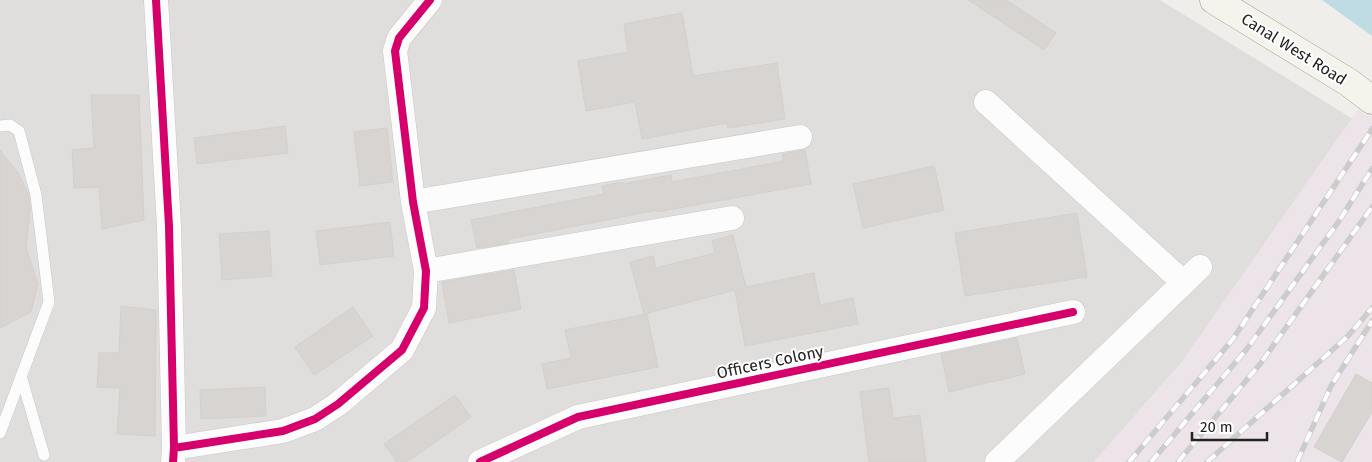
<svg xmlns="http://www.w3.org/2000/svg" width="1372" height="462" viewBox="0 0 1372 462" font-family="'Fira Sans',sans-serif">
<rect width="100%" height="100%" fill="#f0eeeb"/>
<path fill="#dfdedc" d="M 0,0 L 1160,0 L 1353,119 L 1181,363 L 1094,462 L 0,462 Z"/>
<path fill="#ede4e9" d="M 1372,89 L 1372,462 L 1094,462 L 1181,363 Z"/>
<path fill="#bfdbe3" d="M 1322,0 L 1372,0 L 1372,36 Z"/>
<path fill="#d7d4d2" stroke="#d3d0cc" d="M 968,0 L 1006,0 L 1056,33 L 1044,50 Z
M 682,13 L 693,76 L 777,63 L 785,119 L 728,128 L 727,123 L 642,139 L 635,102 L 586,111 L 578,61 L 628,52 L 624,24 Z
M 91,95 L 139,95 L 144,220 L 102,229 L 99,187 L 74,188 L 72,150 L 94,148 Z
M 285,126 L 288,153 L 197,164 L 194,138 Z
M 387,128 L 393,182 L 360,186 L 354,132 Z
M 0,150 L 18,173 L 28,193 L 30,210 L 26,248 L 38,284 L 31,312 L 0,328 Z
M 805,150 L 811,184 L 657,212 L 657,210 L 509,239 L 509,243 L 477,248 L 471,220 L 604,194 L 602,186 L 622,182 L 623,184 L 671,175 L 672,182 L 784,161 L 782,154 Z
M 934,166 L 944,210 L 863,228 L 853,184 Z
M 1077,213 L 1087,277 L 965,296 L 955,233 Z
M 390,222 L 394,256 L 320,265 L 316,231 Z
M 269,231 L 272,276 L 222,280 L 219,234 Z
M 733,235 L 746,287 L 814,273 L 820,305 L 853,298 L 858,324 L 745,346 L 735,290 L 644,314 L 630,262 L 653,256 L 656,268 L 715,253 L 712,241 Z
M 514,270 L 521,309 L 449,323 L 442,282 Z
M 121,306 L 156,310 L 155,436 L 117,434 L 120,388 L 97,387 L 99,353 L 119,353 Z
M 353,307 L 373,336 L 314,375 L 295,347 Z
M 647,314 L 658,367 L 547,389 L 542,364 L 571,358 L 565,330 Z
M 1017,338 L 1025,374 L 949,392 L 941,354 Z
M 1356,374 L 1372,383 L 1372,412 L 1342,462 L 1314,447 Z
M 265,387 L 266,416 L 201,419 L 200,390 Z
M 889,388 L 893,418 L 920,415 L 926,462 L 869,462 L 860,392 Z
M 455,395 L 471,417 L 407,462 L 397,462 L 384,444 Z"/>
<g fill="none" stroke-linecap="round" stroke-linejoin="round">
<defs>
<path id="lane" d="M 0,126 L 10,125 L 19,131 L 36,195 L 49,302 L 0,433
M 21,376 L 44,455"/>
<path id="street" d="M 156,0 L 169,226 L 174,448
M 986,102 L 1183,282
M 413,202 L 800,137
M 426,271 L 732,218
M 173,462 L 174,448 L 283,431 L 315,419 L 338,404 L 402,350 L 424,308 L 426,271 L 413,202 L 395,51 L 399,38 L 430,0
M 480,462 L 578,417 L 1073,312
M 997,462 L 1200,267"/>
<path id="secondary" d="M 1214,0 L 1348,82 L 1372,100"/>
</defs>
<use href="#lane" stroke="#c9c8c7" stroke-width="12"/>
<use href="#street" stroke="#c9c8c7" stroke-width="25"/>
<use href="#secondary" stroke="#999a82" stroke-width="29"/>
<use href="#lane" stroke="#fdfcfc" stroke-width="11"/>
<use href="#street" stroke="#fdfcfc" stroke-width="24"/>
<use href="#secondary" stroke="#f4f4ed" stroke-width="28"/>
<defs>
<path id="rail" d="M 1129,462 L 1233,339 L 1372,129
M 1151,462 L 1246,350 L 1339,221 L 1372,169
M 1178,462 L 1260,364 L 1372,207
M 1207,462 L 1348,336 L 1372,308
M 1297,462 L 1331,386 L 1372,321"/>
</defs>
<use href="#rail" stroke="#ccc" stroke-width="5.5"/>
<use href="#rail" stroke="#fff" stroke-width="4" stroke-dasharray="11" stroke-linecap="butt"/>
<defs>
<path id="cycleway" d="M 156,0 L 169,226 L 174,448
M 173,462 L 174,448 L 283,431 L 315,419 L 338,404 L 402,350 L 424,308 L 426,271 L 413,202 L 395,51 L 399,38 L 430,0
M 480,462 L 578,417 L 1073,312"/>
</defs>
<use href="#cycleway" stroke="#fff" stroke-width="11"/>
<use href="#cycleway" stroke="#d6006c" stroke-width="8"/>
</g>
<g text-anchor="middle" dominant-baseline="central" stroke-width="4" stroke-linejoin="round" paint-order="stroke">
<g font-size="16" fill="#222" stroke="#fff">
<text transform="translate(1294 49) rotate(32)">Canal West Road</text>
<text transform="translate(770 362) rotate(-12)">Officers Colony</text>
</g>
</g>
<path d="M1192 432v8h75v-8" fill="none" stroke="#222222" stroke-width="2.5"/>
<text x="1200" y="432" font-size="15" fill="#222222" stroke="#ffffff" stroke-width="4" paint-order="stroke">20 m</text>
</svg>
